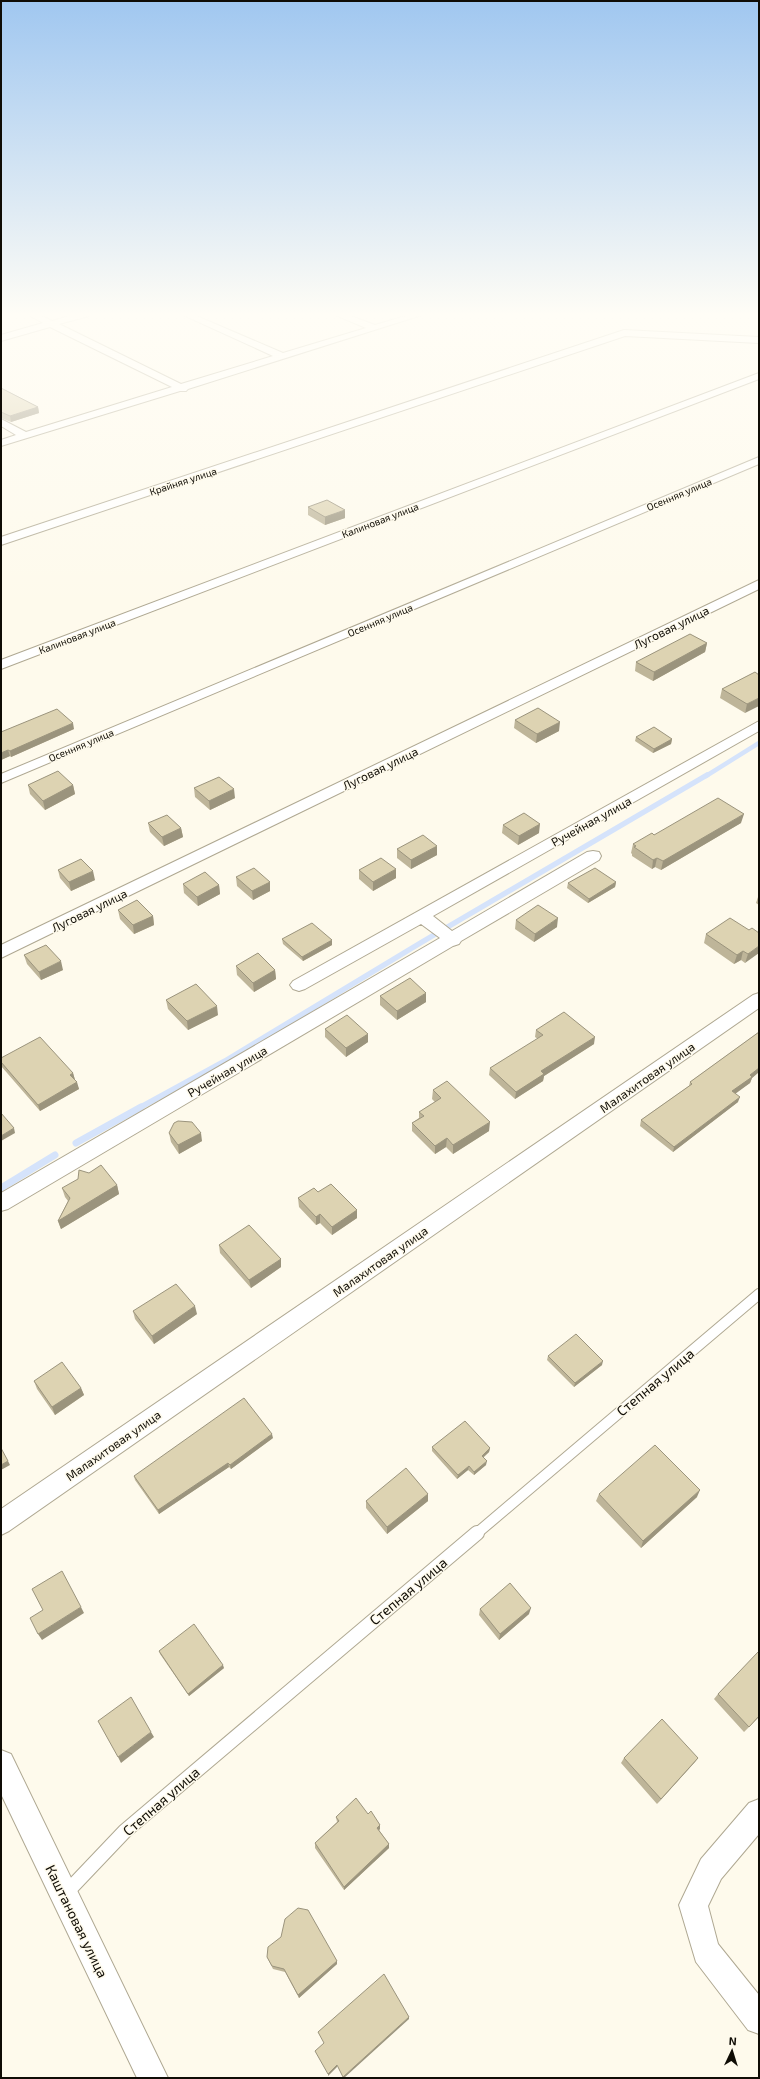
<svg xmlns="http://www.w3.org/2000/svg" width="760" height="2079" viewBox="0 0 760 2079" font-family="'Exo 2',sans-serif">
<rect width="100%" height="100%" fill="#fefaec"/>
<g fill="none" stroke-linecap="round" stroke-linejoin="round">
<path stroke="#d5e3fb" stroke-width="4.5" d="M 706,776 L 759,743"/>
<path stroke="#d5e3fb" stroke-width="5.5" d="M 139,1108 L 225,1061 L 422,942 L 707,775"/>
<path stroke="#d5e3fb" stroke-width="7" d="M 76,1143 L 141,1107
M 1,1188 L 55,1155"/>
<defs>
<path id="service-far1" d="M 476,1534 L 759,1294"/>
<path id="service" d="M 66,1893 L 125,1831 L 477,1533"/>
<path id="minor" d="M 27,314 L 38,314 L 52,321 L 76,314 L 90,314 L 89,316 L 59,324 L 181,384 L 273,356 L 181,314 L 192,314 L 283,353 L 366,328 L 333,314 L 345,314 L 375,325 L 412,314 L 425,314 L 188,389 L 186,391 L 180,391 L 1,446 L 1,440 L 16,435 L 1,426 L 1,419 L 26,432 L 172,387 L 50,327 L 1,341 L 1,335 L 43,323 Z
M 624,330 L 759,337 L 759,343 L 625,336 L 1,545 L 1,537 Z
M 759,373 L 759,379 L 1,669 L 1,660 Z
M 759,457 L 759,464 L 1,783 L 1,774 Z
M 759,580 L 759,589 L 1,958 L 1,945 Z
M 759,721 L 759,731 L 433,916 L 452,931 L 587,852 L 593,851 L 599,852 L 601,856 L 599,860 L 461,941 L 459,944 L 453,946 L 8,1209 L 1,1211 L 1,1193 L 440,938 L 421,924 L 305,989 L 299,991 L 293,989 L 290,985 L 293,981 Z
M 759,993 L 759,1008 L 9,1531 L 1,1535 L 1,1509 L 753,995 Z
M 1,1750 L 11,1754 L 168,2078 L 137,2078 L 1,1794 Z
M 759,1799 L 759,1834 L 721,1879 L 708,1906 L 718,1944 L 759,1995 L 759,2034 L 748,2030 L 696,1962 L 679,1905 L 701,1859 L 749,1803 Z"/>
</defs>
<use href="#service-far1" stroke="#afa892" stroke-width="12"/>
<use href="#service" stroke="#afa892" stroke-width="16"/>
<use href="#minor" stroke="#afa892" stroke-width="2"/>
<use href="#service-far1" stroke="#fff" stroke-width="10"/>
<use href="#service" stroke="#fff" stroke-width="14"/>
<use href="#minor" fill="#fff" fill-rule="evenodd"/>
</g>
<path fill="#beb599" d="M 1,388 L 38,407 L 39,413 L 11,422 L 1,418 Z
M 308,507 L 345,518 L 325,525 L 308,515 Z
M 707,643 L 705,652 L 653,681 L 635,671 L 636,662 Z
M 759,675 L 745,713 L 720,698 L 722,689 Z
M 515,720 L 559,731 L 536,743 L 514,728 Z
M 74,729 L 11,757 L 10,756 L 1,760 L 7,730 Z
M 636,737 L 672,739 L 671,744 L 653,753 L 635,741 Z
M 28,785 L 73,785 L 75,794 L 45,810 L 30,794 Z
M 194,788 L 235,798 L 210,810 L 195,797 Z
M 148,823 L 181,828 L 183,837 L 164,846 L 150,832 Z
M 741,823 L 661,870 L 655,867 L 652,869 L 632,856 L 632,854 L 631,853 L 633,844 L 654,835 Z
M 503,825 L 539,833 L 518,845 L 502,833 Z
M 397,849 L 437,855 L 411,869 L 397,858 Z
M 58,870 L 95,880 L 71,891 L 60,878 Z
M 359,870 L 396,878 L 373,891 L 359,879 Z
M 236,877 L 270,882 L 270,891 L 253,900 L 237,886 Z
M 616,882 L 615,887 L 588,903 L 567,888 L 568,883 Z
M 183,884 L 219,885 L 220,894 L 198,906 L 184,893 Z
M 759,894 L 759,905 L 756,903 Z
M 118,910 L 153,916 L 154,925 L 134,934 L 120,919 Z
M 516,920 L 557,927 L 534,942 L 515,929 Z
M 749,930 L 759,933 L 745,963 L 741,960 L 734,964 L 704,943 L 706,934 Z
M 282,939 L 332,945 L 303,961 L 283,944 Z
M 24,955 L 63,970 L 41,980 L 27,964 Z
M 236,966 L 275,970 L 276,979 L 254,992 L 237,975 Z
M 380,996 L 426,1002 L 397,1020 L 380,1005 Z
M 166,1000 L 218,1015 L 188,1030 L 168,1009 Z
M 325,1029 L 368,1034 L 368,1042 L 346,1057 L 325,1037 Z
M 536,1030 L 594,1044 L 544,1076 L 543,1081 L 515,1099 L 489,1075 L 490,1068 L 538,1039 L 535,1037 Z
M 759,1032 L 759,1072 L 752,1078 L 750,1083 L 735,1093 L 738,1102 L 673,1152 L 640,1126 L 641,1120 L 689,1086 L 690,1082 Z
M 1,1058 L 73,1073 L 75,1080 L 79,1089 L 40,1111 L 1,1066 Z
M 433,1090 L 489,1131 L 453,1154 L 446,1147 L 435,1154 L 412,1131 L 412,1123 L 419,1118 L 419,1112 L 435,1102 L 432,1099 Z
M 169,1133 L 202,1141 L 179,1154 L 171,1142 Z
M 117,1185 L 119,1194 L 61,1229 L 58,1221 L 68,1201 L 65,1197 L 62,1188 Z
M 318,1192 L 357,1210 L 357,1218 L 332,1235 L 320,1223 L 316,1225 L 299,1207 L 298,1198 Z
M 219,1245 L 281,1259 L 281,1267 L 251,1288 L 220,1253 Z
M 133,1311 L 197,1314 L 154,1344 L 135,1319 Z
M 548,1356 L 602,1365 L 574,1387 L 547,1360 Z
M 34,1381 L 81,1388 L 84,1395 L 55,1415 L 37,1389 Z
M 273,1438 L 231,1469 L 229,1467 L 159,1514 L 135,1480 L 134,1476 Z
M 432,1447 L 490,1448 L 489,1452 L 483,1458 L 486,1465 L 474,1475 L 468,1470 L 457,1479 L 432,1451 Z
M 428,1494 L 428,1501 L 387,1534 L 366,1508 L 366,1501 Z
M 599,1494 L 697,1497 L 641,1548 L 596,1501 Z
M 480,1609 L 529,1614 L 499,1640 L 479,1615 Z
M 159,1651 L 224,1668 L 189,1696 L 160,1654 Z
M 718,1694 L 759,1717 L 744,1732 L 714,1699 Z
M 624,1758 L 698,1758 L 694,1763 L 657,1804 L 621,1763 Z
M 368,1814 L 380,1825 L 380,1829 L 379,1830 L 389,1844 L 389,1848 L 344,1890 L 315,1848 L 315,1843 L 337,1822 L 336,1817 Z
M 267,1957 L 337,1964 L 299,1998 L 285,1972 L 273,1969 Z"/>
<path fill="#9b947d" d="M 38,407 L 39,413 L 11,422 L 10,416 Z
M 345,510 L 345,518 L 325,525 L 325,517 Z
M 707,643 L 705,652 L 653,681 L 654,672 Z
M 759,698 L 759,706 L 745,713 L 747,704 Z
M 560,722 L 559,731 L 536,743 L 537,734 Z
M 73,723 L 74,729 L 11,757 L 10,751 Z
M 672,739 L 671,744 L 653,753 L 654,749 Z
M 8,750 L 10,756 L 1,760 L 1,753 Z
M 73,785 L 75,794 L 45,810 L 43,801 Z
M 234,789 L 235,798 L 210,810 L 209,801 Z
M 744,814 L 741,823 L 661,870 L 663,861 Z
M 540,824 L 539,833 L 518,845 L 519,836 Z
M 181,828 L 183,837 L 164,846 L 162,837 Z
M 437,846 L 437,855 L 411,869 L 411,860 Z
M 657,858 L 655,867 L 652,869 L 653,860 Z
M 396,869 L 396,878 L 373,891 L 373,882 Z
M 93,871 L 95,880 L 71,891 L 69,882 Z
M 270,882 L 270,891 L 253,900 L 252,891 Z
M 616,882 L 615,887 L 588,903 L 589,899 Z
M 219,885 L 220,894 L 198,906 L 197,897 Z
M 153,916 L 154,925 L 134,934 L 133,925 Z
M 558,918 L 557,927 L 534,942 L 535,934 Z
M 332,940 L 332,945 L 303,961 L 302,957 Z
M 759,946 L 759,953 L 745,963 L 748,954 Z
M 743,951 L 741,960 L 734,964 L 737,955 Z
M 61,961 L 63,970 L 41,980 L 39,972 Z
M 275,970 L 276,979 L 254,992 L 253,983 Z
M 426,993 L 426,1002 L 397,1020 L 397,1011 Z
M 217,1006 L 218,1015 L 188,1030 L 187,1021 Z
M 368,1034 L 368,1042 L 346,1057 L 346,1048 Z
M 595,1037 L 594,1044 L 544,1076 L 543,1081 L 515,1099 L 516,1092 L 541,1071 Z
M 759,1068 L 759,1072 L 752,1078 L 750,1083 L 731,1097 L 732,1091 L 750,1075 Z
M 73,1073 L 75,1080 L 70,1075 Z
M 77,1082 L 79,1089 L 40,1111 L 38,1105 Z
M 740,1097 L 738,1102 L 673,1152 L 674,1147 Z
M 490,1122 L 489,1131 L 453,1154 L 453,1145 Z
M 14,1128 L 15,1133 L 1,1141 L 1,1136 Z
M 201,1133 L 202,1141 L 179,1154 L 178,1145 Z
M 447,1138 L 446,1147 L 435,1154 L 435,1146 Z
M 117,1185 L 119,1194 L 61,1229 L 58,1221 Z
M 357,1210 L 357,1218 L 332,1235 L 332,1227 Z
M 320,1214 L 320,1223 L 316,1225 L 316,1217 Z
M 281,1259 L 281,1267 L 251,1288 L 249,1280 Z
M 195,1306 L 197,1314 L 154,1344 L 152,1336 Z
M 603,1361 L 602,1365 L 574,1387 L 575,1383 Z
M 81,1388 L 84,1395 L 55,1415 L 52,1407 Z
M 272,1434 L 273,1438 L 231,1469 L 230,1465 Z
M 490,1448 L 489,1452 L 481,1459 L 482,1456 Z
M 8,1461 L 10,1465 L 1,1470 L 1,1465 Z
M 487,1461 L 486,1465 L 474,1475 L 474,1472 Z
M 228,1463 L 229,1467 L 159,1514 L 158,1510 Z
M 469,1466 L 468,1470 L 457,1479 L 458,1475 Z
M 700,1490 L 697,1497 L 641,1548 L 643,1541 Z
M 428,1494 L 428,1501 L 387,1534 L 387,1527 Z
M 81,1607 L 84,1613 L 42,1640 L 38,1634 Z
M 531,1608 L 529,1614 L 499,1640 L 500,1634 Z
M 223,1665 L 224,1668 L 189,1696 L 188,1694 Z
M 151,1732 L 154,1737 L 121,1763 L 118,1757 Z
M 698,1758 L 694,1763 L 657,1804 L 661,1799 Z
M 380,1825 L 380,1829 L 377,1832 L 377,1828 Z
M 389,1844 L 389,1848 L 344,1890 L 344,1887 Z
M 337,1961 L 337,1964 L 299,1998 L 298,1995 Z
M 409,2017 L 409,2019 L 344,2078 L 343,2078 L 343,2077 Z
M 337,2065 L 337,2067 L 328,2076 L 328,2074 Z"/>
<path fill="#ddd3b2" stroke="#9b947d" d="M 1,388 L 38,407 L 10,416 L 1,412 Z
M 327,500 L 345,510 L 325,517 L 308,507 Z
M 690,634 L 707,643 L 654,672 L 636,662 Z
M 755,672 L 759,675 L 759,698 L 747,704 L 722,689 Z
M 538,708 L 560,722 L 537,734 L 515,720 Z
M 57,709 L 73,723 L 10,751 L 8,750 L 1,753 L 1,732 Z
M 654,727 L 672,739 L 654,749 L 636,737 Z
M 58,771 L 73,785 L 43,801 L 28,785 Z
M 219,777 L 234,789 L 209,801 L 194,788 Z
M 718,798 L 744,814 L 663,861 L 657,858 L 653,860 L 634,847 L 636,846 L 633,844 L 652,833 L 654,835 Z
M 524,813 L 540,824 L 519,836 L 503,825 Z
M 167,815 L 181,828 L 162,837 L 148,823 Z
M 423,835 L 437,846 L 411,860 L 397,849 Z
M 381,858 L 396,869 L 373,882 L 359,870 Z
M 81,859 L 93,871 L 69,882 L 58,870 Z
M 254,868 L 270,882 L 252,891 L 236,877 Z
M 595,868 L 616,882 L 589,899 L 568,883 Z
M 205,872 L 219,885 L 197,897 L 183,884 Z
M 137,900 L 153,916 L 133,925 L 118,910 Z
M 538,905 L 558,918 L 535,934 L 516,920 Z
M 730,918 L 749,930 L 752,928 L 759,933 L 759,946 L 748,954 L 743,951 L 737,955 L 706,934 Z
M 312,923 L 332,940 L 302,957 L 282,939 Z
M 46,945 L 61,961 L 39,972 L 24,955 Z
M 258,953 L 275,970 L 253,983 L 236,966 Z
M 410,978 L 426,993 L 397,1011 L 380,996 Z
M 196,984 L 217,1006 L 187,1021 L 166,1000 Z
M 564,1012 L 595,1037 L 541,1071 L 544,1074 L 516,1092 L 490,1068 L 543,1035 L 536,1030 Z
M 347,1015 L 368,1034 L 346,1048 L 325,1029 Z
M 759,1032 L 759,1068 L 750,1075 L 752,1077 L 732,1091 L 740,1097 L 674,1147 L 641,1120 L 692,1084 L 690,1082 Z
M 40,1037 L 73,1073 L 70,1075 L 77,1082 L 38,1105 L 1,1062 L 1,1058 Z
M 447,1081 L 490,1122 L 453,1145 L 447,1138 L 435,1146 L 412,1123 L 424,1116 L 419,1112 L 441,1098 L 433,1090 Z
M 1,1113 L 14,1128 L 1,1136 Z
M 178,1121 L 192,1122 L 201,1133 L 178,1145 L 169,1133 L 174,1123 Z
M 101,1165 L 117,1185 L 58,1221 L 70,1198 L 62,1188 L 78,1179 L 79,1170 L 89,1173 Z
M 331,1184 L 357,1210 L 332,1227 L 320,1214 L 316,1217 L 298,1198 L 314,1188 L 318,1192 Z
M 249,1225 L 281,1259 L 249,1280 L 219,1245 Z
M 176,1284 L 195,1306 L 152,1336 L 133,1311 Z
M 576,1334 L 603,1361 L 575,1383 L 548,1356 Z
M 62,1362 L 81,1388 L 52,1407 L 34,1381 Z
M 244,1398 L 272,1434 L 230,1465 L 228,1463 L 158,1510 L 134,1476 Z
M 465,1421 L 490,1448 L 482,1456 L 487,1461 L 474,1472 L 469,1466 L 458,1475 L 432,1447 Z
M 655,1445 L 700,1490 L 643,1541 L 599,1494 Z
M 1,1448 L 8,1461 L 1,1465 Z
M 406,1468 L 428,1494 L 387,1527 L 366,1501 Z
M 62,1571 L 81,1607 L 38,1634 L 30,1618 L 43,1610 L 32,1589 Z
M 510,1583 L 531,1608 L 500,1634 L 480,1609 Z
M 194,1624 L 223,1665 L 188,1694 L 159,1651 Z
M 758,1652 L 759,1654 L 759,1716 L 749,1727 L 718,1694 Z
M 131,1697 L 151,1732 L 118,1757 L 98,1721 Z
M 662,1719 L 698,1758 L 661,1799 L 624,1758 Z
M 356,1798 L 368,1814 L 371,1811 L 380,1825 L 377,1828 L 389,1844 L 344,1887 L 315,1843 L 339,1821 L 336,1817 Z
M 298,1908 L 308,1910 L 337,1961 L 298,1995 L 284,1969 L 272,1966 L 267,1957 L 268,1947 L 281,1937 L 285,1919 Z
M 384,1974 L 409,2017 L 343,2077 L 337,2065 L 328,2074 L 315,2051 L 324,2043 L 318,2032 Z"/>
<linearGradient id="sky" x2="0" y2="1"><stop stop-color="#a0c7f0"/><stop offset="0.52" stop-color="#fffdf6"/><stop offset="1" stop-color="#fffdf6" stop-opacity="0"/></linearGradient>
<rect width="760" height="605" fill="url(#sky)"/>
<g text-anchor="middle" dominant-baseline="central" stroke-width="3" stroke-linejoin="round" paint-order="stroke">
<g font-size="10" fill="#0f0c05" stroke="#fefaec">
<text transform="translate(183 481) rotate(-18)">Крайняя улица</text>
<text transform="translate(679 494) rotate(-23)">Осенняя улица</text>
<text transform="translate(380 520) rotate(-21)">Калиновая улица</text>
<text transform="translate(380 620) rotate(-23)">Осенняя улица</text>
<text transform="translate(77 636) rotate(-21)">Калиновая улица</text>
<text transform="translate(81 745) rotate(-23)">Осенняя улица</text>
</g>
<g font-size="12" fill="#0f0c05" stroke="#fefaec">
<text transform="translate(671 627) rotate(-26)">Луговая улица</text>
<text transform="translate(380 768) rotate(-26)">Луговая улица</text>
<text transform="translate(591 821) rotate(-29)">Ручейная улица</text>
<text transform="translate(89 910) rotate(-26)">Луговая улица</text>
<text transform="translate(227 1071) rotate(-30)">Ручейная улица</text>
<text transform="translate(647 1077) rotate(-35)">Малахитовая улица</text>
<text transform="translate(380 1261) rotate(-35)">Малахитовая улица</text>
<text transform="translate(113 1445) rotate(-35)">Малахитовая улица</text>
</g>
<g font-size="14" fill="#0f0c05" stroke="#fefaec">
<text transform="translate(655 1382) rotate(-40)">Степная улица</text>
<text transform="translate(408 1591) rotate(-40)">Степная улица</text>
<text transform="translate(161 1801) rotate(-41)">Степная улица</text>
<text transform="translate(77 1921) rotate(64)">Каштановая улица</text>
</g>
</g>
<rect width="760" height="2079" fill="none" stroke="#0f0c05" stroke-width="4"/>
<g transform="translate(732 2051) rotate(4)" stroke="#fefaec" stroke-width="3" paint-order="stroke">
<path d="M0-3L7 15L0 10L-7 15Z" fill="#0f0c05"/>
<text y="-6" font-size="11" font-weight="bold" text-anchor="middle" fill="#0f0c05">N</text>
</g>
</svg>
